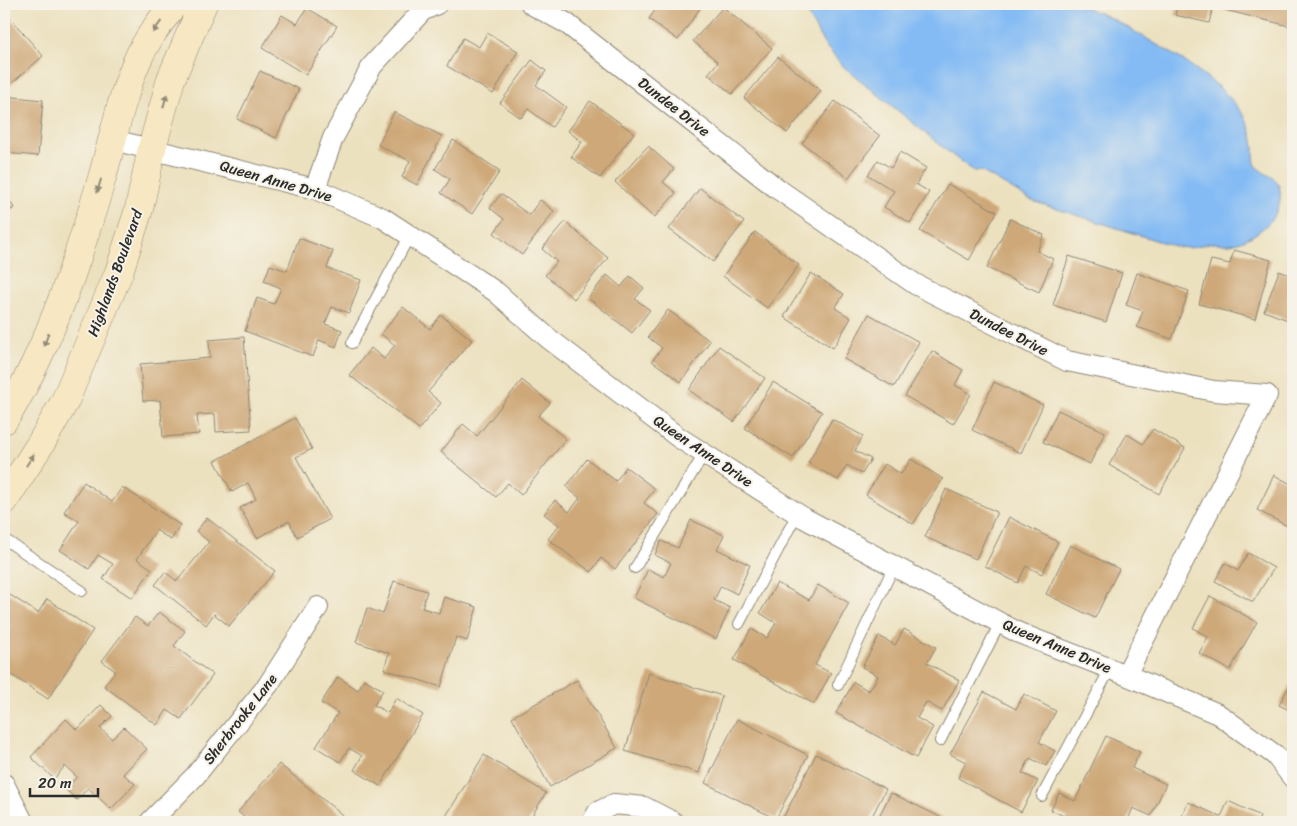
<svg xmlns="http://www.w3.org/2000/svg" width="1297" height="826" viewBox="0 0 1297 826" font-family="Sriracha,sans-serif">
<rect width="100%" height="100%" fill="#f7f3e8"/>
<filter id="ink" filterUnits="userSpaceOnUse"><feTurbulence type="fractalNoise" baseFrequency=".02" numOctaves="2"/><feDisplacementMap in="SourceGraphic" scale="10" xChannelSelector="R" yChannelSelector="G"/><feConvolveMatrix kernelMatrix="1 2 1 2 8 2 1 2 1" color-interpolation-filters="sRGB"/></filter>
<filter id="wash" filterUnits="userSpaceOnUse"><feTurbulence type="fractalNoise" baseFrequency=".0096" numOctaves="4" result="noise"/><feDisplacementMap in="SourceGraphic" scale="20" xChannelSelector="R" yChannelSelector="G"/><feGaussianBlur stdDeviation="1.12" result="paint"/><feColorMatrix in="noise" values="0 0 0 0 0 0 0 0 0 0 0 0 0 0 0 0 0 1.4 0 .05"/><feComposite in="paint" operator="in"/></filter>
<g filter="url(#wash)">
<rect width="100%" height="100%" fill="#ece1bf"/>
<path fill="#84bbf4" stroke="#587390" d="M 802,4 L 1075,4 C 1110,14 1136,33 1166,50 C 1193,66 1227,89 1244,116 C 1250,126 1253,137 1254,148 C 1254,153 1254,159 1255,163 C 1260,176 1277,173 1280,190 C 1284,218 1254,240 1230,244 C 1224,245 1218,242 1211,243 C 1204,243 1196,248 1189,248 C 1184,248 1179,247 1174,246 L 1032,201 L 981,171 L 974,171 L 956,158 L 844,67 L 824,44 Z"/>
<g id="blocks">
<path fill="#cea878" d="M 659,4 L 703,4 L 678,40 L 649,19 Z
M 1178,4 L 1293,4 L 1293,27 L 1213,7 L 1209,23 L 1175,15 Z
M 723,7 L 772,48 L 732,94 L 708,74 L 718,62 L 693,41 Z
M 307,8 L 337,26 L 306,75 L 262,48 L 282,15 L 297,24 Z
M 4,11 L 43,56 L 4,90 Z
M 487,33 L 518,51 L 493,94 L 447,66 L 463,38 L 479,47 Z
M 778,57 L 821,91 L 787,133 L 744,98 Z
M 532,60 L 546,71 L 536,85 L 566,107 L 552,127 L 528,109 L 521,118 L 500,103 Z
M 260,71 L 299,89 L 276,138 L 237,119 Z
M 4,96 L 43,100 L 38,156 L 4,153 Z
M 590,101 L 634,133 L 600,178 L 571,157 L 582,142 L 568,131 Z
M 835,101 L 880,136 L 848,178 L 802,143 Z
M 394,112 L 442,136 L 417,185 L 402,177 L 410,161 L 378,145 Z
M 453,140 L 500,171 L 472,214 L 441,193 L 450,179 L 435,169 Z
M 648,146 L 674,169 L 663,182 L 676,193 L 654,218 L 615,182 Z
M 900,152 L 926,168 L 916,184 L 929,192 L 910,223 L 884,207 L 894,191 L 868,175 L 878,160 L 891,168 Z
M 948,184 L 997,212 L 969,260 L 920,231 Z
M 700,188 L 744,222 L 713,262 L 669,229 Z
M 4,191 L 14,208 L 4,214 Z
M 501,194 L 529,215 L 540,200 L 554,211 L 522,255 L 494,233 L 504,219 L 490,208 Z
M 1010,219 L 1044,235 L 1037,251 L 1053,259 L 1039,292 L 987,268 Z
M 565,222 L 608,258 L 574,299 L 545,275 L 557,262 L 542,249 Z
M 755,232 L 799,265 L 767,308 L 723,276 Z
M 299,238 L 333,251 L 327,268 L 361,280 L 349,313 L 332,307 L 325,324 L 342,330 L 336,347 L 319,340 L 313,357 L 245,331 L 257,298 L 274,304 L 281,288 L 264,281 L 270,265 L 287,271 Z
M 1234,250 L 1271,260 L 1255,319 L 1199,304 L 1211,260 L 1230,264 Z
M 1069,256 L 1122,273 L 1106,322 L 1053,305 Z
M 1279,271 L 1293,276 L 1293,284 L 1290,292 L 1293,293 L 1293,322 L 1264,311 Z
M 811,273 L 844,294 L 835,308 L 851,318 L 833,348 L 784,317 Z
M 1137,273 L 1189,291 L 1172,339 L 1137,327 L 1143,311 L 1126,305 Z
M 607,275 L 621,287 L 630,276 L 644,288 L 635,299 L 650,310 L 632,333 L 588,298 Z
M 403,307 L 430,329 L 441,315 L 472,340 L 428,392 L 441,403 L 419,429 L 349,375 L 371,348 L 384,359 L 395,345 L 381,334 Z
M 668,310 L 710,341 L 681,382 L 652,361 L 662,348 L 648,337 Z
M 869,314 L 919,342 L 894,387 L 844,359 Z
M 244,337 L 251,430 L 216,432 L 215,414 L 197,415 L 199,434 L 163,437 L 160,400 L 143,401 L 140,364 L 210,358 L 209,340 Z
M 719,346 L 765,378 L 734,422 L 689,390 Z
M 932,351 L 963,370 L 955,385 L 971,394 L 953,424 L 905,396 Z
M 522,380 L 550,403 L 538,416 L 566,439 L 521,495 L 508,483 L 496,497 L 441,452 L 463,424 L 477,436 Z
M 773,382 L 822,412 L 793,458 L 745,428 Z
M 994,382 L 1043,405 L 1021,453 L 972,430 Z
M 1058,410 L 1105,432 L 1090,464 L 1043,442 Z
M 295,418 L 312,449 L 296,457 L 330,519 L 297,537 L 289,521 L 257,538 L 240,508 L 256,499 L 248,483 L 232,492 L 215,461 Z
M 832,419 L 863,436 L 855,451 L 871,459 L 862,474 L 847,465 L 838,480 L 808,463 Z
M 1153,429 L 1185,448 L 1159,494 L 1109,465 L 1127,434 L 1143,444 Z
M 587,459 L 616,481 L 626,467 L 655,489 L 644,503 L 658,514 L 615,569 L 601,558 L 591,572 L 548,539 L 559,525 L 544,514 L 555,500 L 569,512 L 580,498 L 566,487 Z
M 911,459 L 943,479 L 913,524 L 866,495 L 885,464 L 901,474 Z
M 1274,475 L 1293,485 L 1293,529 L 1257,510 Z
M 84,482 L 112,502 L 122,487 L 180,525 L 171,540 L 156,530 L 137,559 L 152,569 L 132,598 L 103,579 L 113,564 L 98,555 L 89,569 L 60,550 L 79,521 L 64,512 Z
M 946,489 L 997,512 L 976,559 L 925,537 Z
M 1009,517 L 1058,542 L 1042,574 L 1026,566 L 1018,583 L 985,566 Z
M 207,518 L 275,571 L 229,626 L 214,614 L 206,625 L 155,585 L 165,572 L 177,581 L 209,542 L 196,531 Z
M 691,520 L 724,535 L 717,549 L 750,565 L 737,594 L 721,586 L 714,600 L 730,608 L 716,639 L 634,598 L 648,569 L 664,577 L 671,563 L 655,555 L 661,541 L 678,548 Z
M 1070,545 L 1119,569 L 1095,618 L 1046,594 Z
M 1248,553 L 1274,568 L 1253,602 L 1215,581 L 1225,563 L 1238,571 Z
M 394,581 L 427,591 L 422,608 L 439,613 L 444,597 L 477,607 L 467,641 L 456,637 L 441,687 L 384,669 L 389,653 L 356,642 L 367,608 L 383,614 Z
M 777,583 L 809,600 L 818,585 L 849,603 L 815,665 L 831,673 L 814,704 L 734,660 L 751,629 L 767,638 L 776,623 L 760,613 Z
M 7,593 L 38,613 L 47,599 L 93,630 L 48,699 L 4,670 L 4,598 Z
M 1210,596 L 1257,622 L 1230,670 L 1199,653 L 1208,637 L 1193,628 Z
M 159,612 L 185,631 L 174,646 L 213,675 L 181,719 L 167,710 L 157,725 L 104,686 L 115,671 L 102,661 L 135,617 L 148,626 Z
M 904,629 L 936,647 L 927,663 L 959,680 L 942,711 L 926,702 L 917,718 L 933,727 L 916,758 L 836,713 L 854,682 L 869,691 L 878,676 L 862,667 L 879,636 L 895,645 Z
M 649,673 L 722,696 L 699,773 L 625,751 Z
M 338,677 L 358,690 L 364,679 L 383,690 L 374,705 L 388,713 L 396,698 L 423,715 L 380,786 L 354,770 L 362,756 L 349,748 L 340,762 L 316,747 L 338,713 L 321,703 Z
M 1293,679 L 1293,712 L 1279,705 Z
M 577,680 L 617,748 L 550,787 L 512,717 Z
M 984,692 L 1016,709 L 1024,694 L 1056,711 L 1039,742 L 1055,751 L 1046,766 L 1030,758 L 1022,773 L 1038,781 L 1021,812 L 958,778 L 966,762 L 950,754 Z
M 101,705 L 112,716 L 100,728 L 112,739 L 124,727 L 147,749 L 123,774 L 135,784 L 111,809 L 88,788 L 77,800 L 65,789 L 77,777 L 65,766 L 54,779 L 31,757 L 66,719 L 77,730 Z
M 737,719 L 808,755 L 776,819 L 705,783 Z
M 1106,736 L 1140,752 L 1132,768 L 1166,784 L 1151,816 L 1133,808 L 1127,822 L 1065,822 L 1068,818 L 1051,810 L 1059,793 L 1075,801 Z
M 816,754 L 886,789 L 869,822 L 781,822 Z
M 484,755 L 546,793 L 528,822 L 457,822 L 446,816 Z
M 279,764 L 351,822 L 250,822 L 238,812 Z
M 891,793 L 926,810 L 950,822 L 876,822 Z
M 1228,801 L 1260,816 L 1258,822 L 1179,822 L 1188,802 L 1221,817 Z"/>
</g>
</g>
<g filter="url(#ink)">
<use href="#blocks" fill-opacity="0" stroke="#8c8675" stroke-width="1"/>
<g fill="none" stroke-linecap="round" stroke-linejoin="round">
<defs>
<path id="lane" d="M 352,343 L 410,235
M 4,539 L 82,591
M 635,568 L 704,454
M 739,624 L 797,514
M 838,685 L 894,566
M 940,741 L 1000,623
M 1042,796 L 1110,669"/>
<path id="street" d="M 531,4 L 566,23 L 775,187 L 915,284 L 1067,361 L 1214,391 L 1267,395 L 1126,675
M 113,140 L 315,189 L 383,218 L 496,292 L 548,338 L 678,437 L 804,518 L 1019,633 L 1126,675 L 1218,714 L 1275,755 L 1293,778
M 315,189 L 333,138 L 372,66 L 422,11 L 437,4
M 4,784 L 23,822
M 150,822 L 195,776 L 268,685 L 318,607
M 592,822 L 598,812 L 614,804 L 644,807 L 673,822"/>
<path id="secondary" d="M 4,420 C 49,349 78,259 102,178 C 113,139 121,98 137,61 C 146,40 160,22 174,4
M 4,501 L 41,443 L 65,401 L 119,272 L 139,209 L 152,148 L 171,79 L 203,4"/>
</defs>
<use href="#lane" stroke="#8c8675" stroke-width="12"/>
<use href="#street" stroke="#8c8675" stroke-width="22"/>
<use href="#secondary" stroke="#8c8675" stroke-width="29"/>
<use href="#lane" stroke="#fff" stroke-width="10"/>
<use href="#street" stroke="#fff" stroke-width="20"/>
<use href="#secondary" stroke="#f7e8c3" stroke-width="28"/>
</g>
<defs><path id="oneway-solid" d="M-6-.8H1V-3.2L6.5 0L1 3.2V.8H-6Z" transform="scale(1.25)"/></defs>
<g fill="#918a77">
<use href="#oneway-solid" transform="translate(157 27) rotate(126)"/>
<use href="#oneway-solid" transform="translate(165 101) rotate(-75)"/>
<use href="#oneway-solid" transform="translate(99 186) rotate(107)"/>
<use href="#oneway-solid" transform="translate(46 340) rotate(111)"/>
<use href="#oneway-solid" transform="translate(30 460) rotate(-57)"/>
</g>
</g>
<g text-anchor="middle" dominant-baseline="central" stroke-width="4" stroke-linejoin="round" paint-order="stroke">
<g font-size="15" fill="#2b2b2b" stroke="#f7f3e8">
<text transform="translate(674 107) rotate(38)">Dundee Drive</text>
<text transform="translate(276 181) rotate(16)">Queen Anne Drive</text>
<text transform="translate(115 273) rotate(-70)">Highlands Boulevard</text>
<text transform="translate(1009 332) rotate(27)">Dundee Drive</text>
<text transform="translate(703 451) rotate(34)">Queen Anne Drive</text>
<text transform="translate(1057 646) rotate(23)">Queen Anne Drive</text>
<text transform="translate(240 719) rotate(-52)">Sherbrooke Lane</text>
</g>
</g>
<rect width="1297" height="826" fill="none" stroke="#f7f3e8" stroke-width="20"/>
<path d="M30 788v8h68v-8" fill="none" stroke="#2b2b2b" stroke-width="2.5"/>
<text x="38" y="788" font-size="15" fill="#2b2b2b" stroke="#f7f3e8" stroke-width="4" paint-order="stroke">20 m</text>
</svg>
